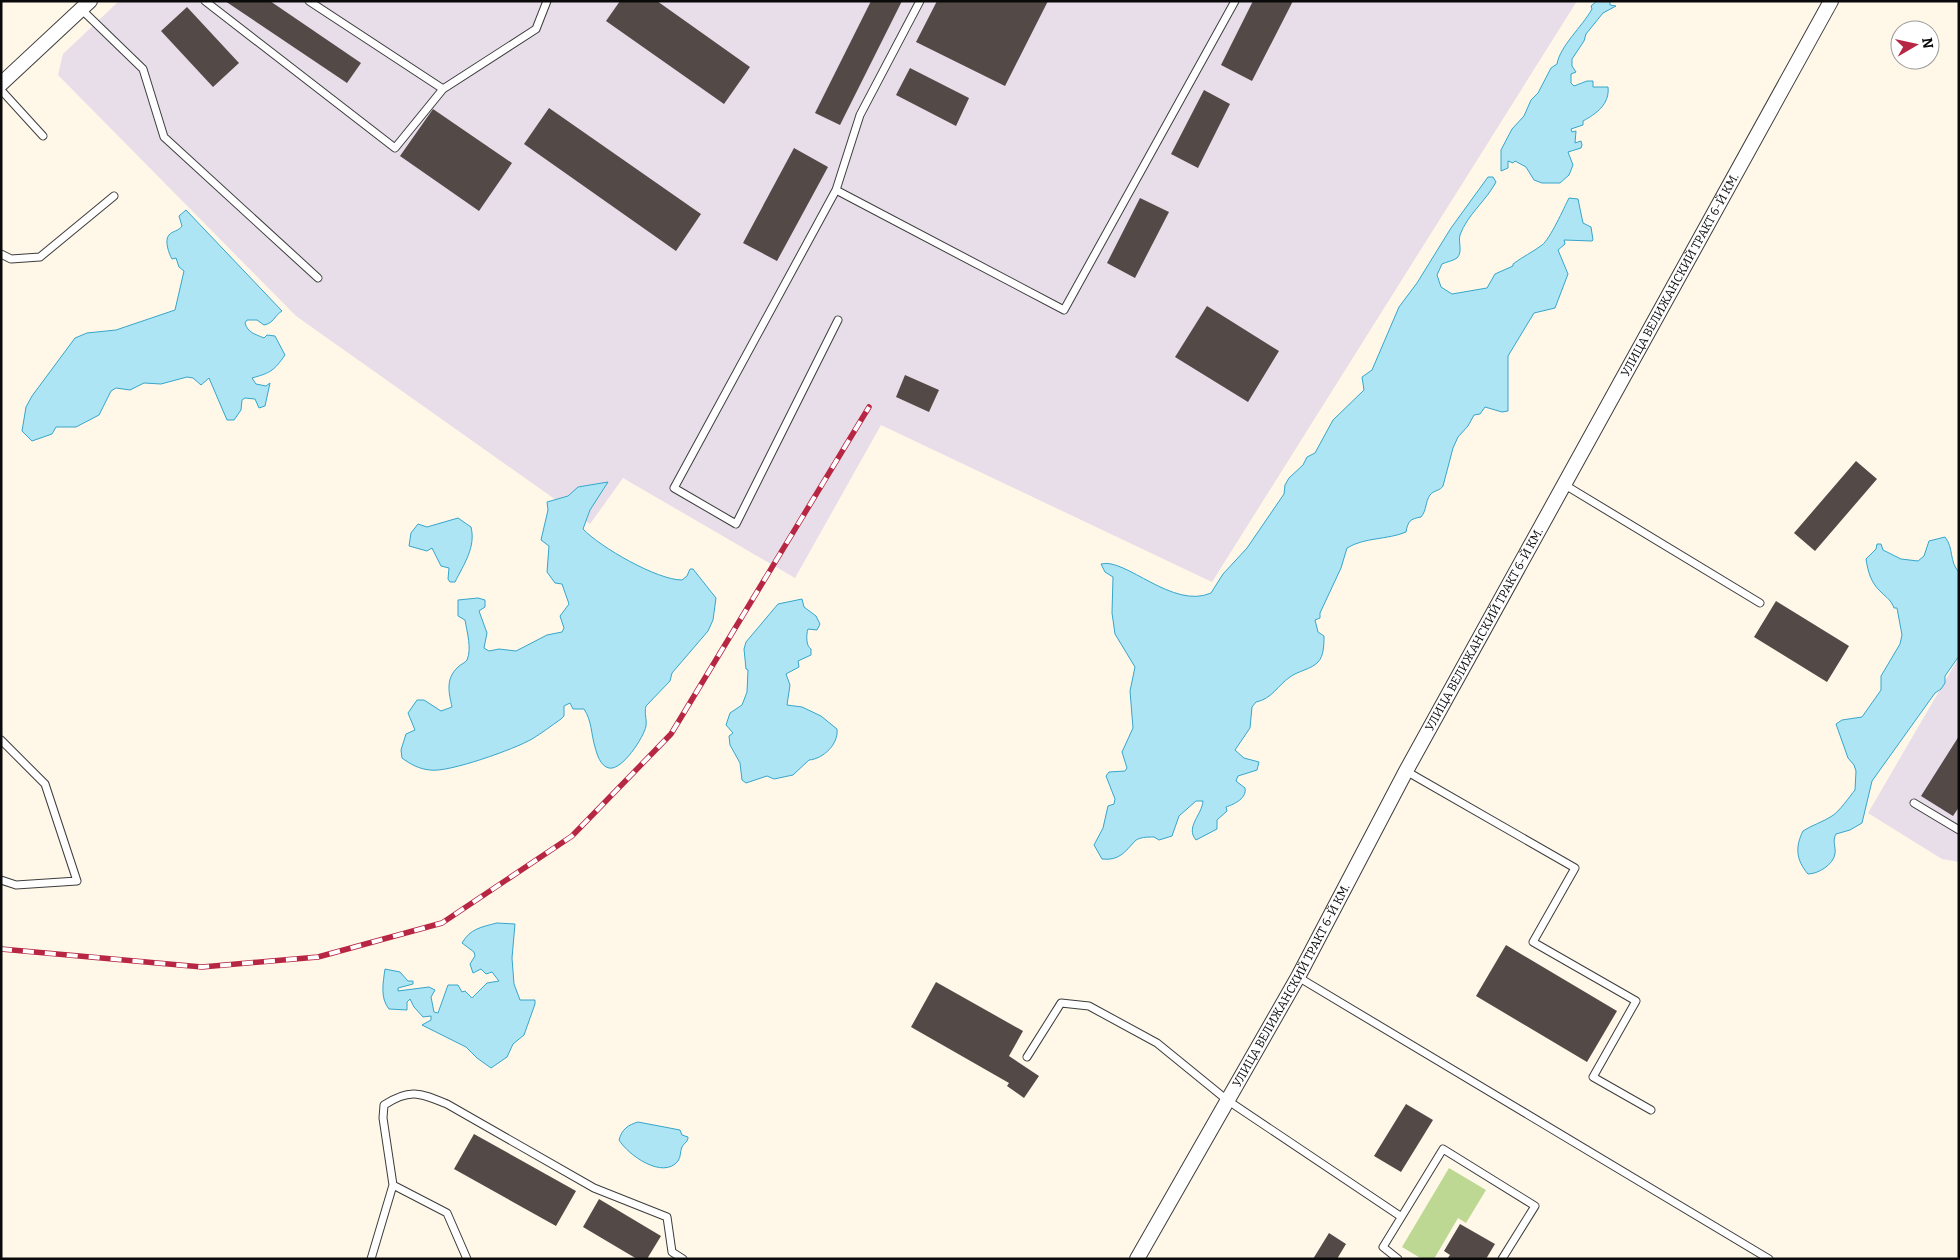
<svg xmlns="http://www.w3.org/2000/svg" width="1960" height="1260" viewBox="0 0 1960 1260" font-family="Bitter,serif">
<rect width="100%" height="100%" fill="#fff7e8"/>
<path fill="#e7deea" d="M 119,1 L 1577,1 L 1212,582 L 881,425 L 795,578 L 623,478 L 590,524 L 296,316 L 58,75 L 63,54 Z
M 1959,657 L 1959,862 L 1942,859 L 1868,813 Z"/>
<path fill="#bdd893" d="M 1449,1168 L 1486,1190 L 1466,1223 L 1458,1218 L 1434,1259 L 1422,1259 L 1402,1247 Z"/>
<path fill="#aee5f5" stroke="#36a6ca" d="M 1597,1 L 1610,1 L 1610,5 L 1616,6 L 1603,13 L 1586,34 L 1584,41 L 1572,59 L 1572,66 L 1576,72 L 1571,74 L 1571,83 L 1574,86 L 1587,81 L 1593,81 L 1593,87 L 1608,87 C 1610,104 1596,114 1583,121 L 1583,125 L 1571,129 L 1572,132 L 1576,131 L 1575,143 L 1581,141 L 1582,145 L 1581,148 L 1568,152 L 1573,165 L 1569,175 L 1560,183 L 1542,183 L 1534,180 L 1526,167 L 1515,161 L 1513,163 L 1508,161 L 1508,168 L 1501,171 L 1501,150 L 1512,129 L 1524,116 L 1531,100 L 1538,93 L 1551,68 L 1557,64 C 1560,46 1582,27 1592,9 L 1591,6 Z
M 1488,177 L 1493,177 L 1496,182 C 1486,201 1467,215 1460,235 C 1458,242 1463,252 1457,258 C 1453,261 1446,262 1442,264 L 1437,275 L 1441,287 L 1452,294 L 1487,288 L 1495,274 L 1513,266 L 1513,264 C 1522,257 1533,252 1542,245 C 1550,239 1564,208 1569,198 L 1578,199 L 1583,223 L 1591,227 L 1593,240 L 1592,241 L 1564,240 L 1565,244 L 1558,250 L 1568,274 L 1555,308 L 1534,313 L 1508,356 L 1508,411 L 1502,412 L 1485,407 L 1480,414 L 1474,415 L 1468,426 L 1458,437 L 1453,448 L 1443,486 C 1440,491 1434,490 1430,495 C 1425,502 1427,510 1421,517 C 1410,519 1408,521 1406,532 C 1387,540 1365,537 1347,548 L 1341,568 L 1320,613 L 1320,618 L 1315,620 L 1318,632 L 1324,636 C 1324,644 1324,656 1318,662 C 1312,669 1298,671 1290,677 C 1278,685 1272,699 1256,702 L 1252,707 L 1250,728 L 1235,750 L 1244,758 L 1259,762 L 1257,770 L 1238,776 L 1236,781 L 1245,788 C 1247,798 1235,804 1226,807 L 1227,811 L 1217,820 L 1217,829 L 1196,840 C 1185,827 1202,815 1203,801 L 1196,801 L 1179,816 L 1172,836 L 1159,840 L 1154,837 C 1148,837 1139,837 1135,841 C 1125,852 1119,861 1102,859 L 1094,845 L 1103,828 L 1108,806 L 1114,804 L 1115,799 L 1106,776 L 1109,772 L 1125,771 L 1127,768 L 1122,752 L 1133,728 L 1130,691 L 1135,667 L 1115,634 L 1112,613 L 1113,577 L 1105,572 L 1101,564 C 1125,557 1173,610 1211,593 L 1223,574 L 1247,548 L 1284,494 L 1285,485 L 1289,478 L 1303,465 L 1307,457 L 1315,453 L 1333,420 L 1364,390 L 1362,377 L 1372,370 L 1399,307 L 1417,283 L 1451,228 Z
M 186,210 L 282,311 C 274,316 274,323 264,325 L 257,320 L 247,320 L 245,323 C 248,333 255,334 264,338 L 267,335 L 275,336 L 285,355 C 274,371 270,373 252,378 L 256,384 L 266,386 L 270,383 L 265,406 L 259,408 L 255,399 L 245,398 L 242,400 L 241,410 L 234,420 L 227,420 L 209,378 L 201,385 L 193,378 L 187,377 L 161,384 L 144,383 L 130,390 L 116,388 L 111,391 L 99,415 L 76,427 L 56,427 L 52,434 L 32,441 L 22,431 L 26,407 L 32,396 L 75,338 L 87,333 L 116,330 L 175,310 L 184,271 L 179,267 L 176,258 L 172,259 C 169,254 164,240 169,235 C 172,231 179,231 182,226 L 179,216 Z
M 608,482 L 590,510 L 583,529 C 600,547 657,580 682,580 L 687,576 L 690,569 L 693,569 L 716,598 L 713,620 L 708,631 L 672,673 L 670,681 L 646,706 C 644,713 647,719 646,726 C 644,737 622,771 609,768 C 600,766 597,754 595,747 C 591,734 592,721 584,709 L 573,709 L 570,703 L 564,706 L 564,716 L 561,719 C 551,726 542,733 532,739 C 515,749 448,773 430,770 C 419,769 410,764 402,758 L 401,750 L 406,734 L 415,730 L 408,713 L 417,700 L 424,700 L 441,711 L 452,707 C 449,693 445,679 458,667 C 461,664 465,663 467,660 C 472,649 467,632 465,620 L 458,616 L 458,600 L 478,598 L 485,600 L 485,607 L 479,611 L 487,633 L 484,648 L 489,651 L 499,649 L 516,651 L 547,635 L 562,632 L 564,628 L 560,616 L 569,604 L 562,584 L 555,583 L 547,572 L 549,546 L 541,540 L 548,510 L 547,502 L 568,496 L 578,487 Z
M 458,518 L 471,527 C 476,547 464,564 455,582 L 450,582 L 448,579 L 449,568 L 441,566 L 432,548 L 427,551 L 409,546 L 411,533 L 418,524 L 427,527 Z
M 1945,537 C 1954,548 1949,562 1959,572 L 1959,656 L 1945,676 L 1945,683 L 1941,689 L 1935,693 L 1872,781 L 1862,823 L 1850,830 L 1836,834 C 1832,841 1836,846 1835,854 C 1833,865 1818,874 1808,874 C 1796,860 1795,847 1803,831 C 1812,825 1823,822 1832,816 C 1839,812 1850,796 1855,790 L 1856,771 L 1854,765 L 1848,758 L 1836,724 L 1842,720 L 1862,717 L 1881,690 L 1881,676 L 1900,644 L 1902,635 L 1897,608 L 1894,608 C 1891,600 1887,598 1881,592 C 1871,583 1868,572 1866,559 L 1876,549 L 1877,544 L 1881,544 L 1883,550 L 1901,559 L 1918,561 L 1924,556 L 1929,541 Z
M 802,599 L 804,607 L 816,616 L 820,624 L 817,630 L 808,629 C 806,635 806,646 811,649 L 811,655 L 798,661 L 799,667 L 786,674 L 790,685 L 787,705 L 802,707 L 821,716 L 837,729 C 839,744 823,759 809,760 L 793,775 L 774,779 L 767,776 L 746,783 L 742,780 L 740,763 L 730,745 L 729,736 L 733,733 L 726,725 L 730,713 L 742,705 L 747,692 L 748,670 L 746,669 L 744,649 L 746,642 L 778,604 Z
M 497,923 L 515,924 L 512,958 L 514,984 L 520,1000 L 535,1000 L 535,1004 L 524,1035 L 513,1044 L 507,1057 L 491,1068 L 477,1058 L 466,1047 L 422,1025 L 431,1020 L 431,1016 L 423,1017 L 414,1007 L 410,999 L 407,1002 L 407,1010 L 389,1009 C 380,998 383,983 385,969 L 400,972 L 408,981 L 413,981 L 413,984 L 398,988 L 398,991 L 429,987 L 435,990 L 431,997 L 434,1012 L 438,1013 L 448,985 L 458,985 L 462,992 L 465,991 L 472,998 L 487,983 L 499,981 L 492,972 L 486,974 L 481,969 L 473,973 L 470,964 L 475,956 L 474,952 L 462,943 C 470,929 481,927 497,923 Z
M 638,1122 L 680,1130 L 682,1135 L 688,1137 C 688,1142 685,1142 682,1147 C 680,1151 681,1157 678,1161 C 663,1180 628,1155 619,1140 C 622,1129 628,1125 638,1122 Z"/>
<path fill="#534a47" d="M 225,1 L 270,1 L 361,63 L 347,83 Z
M 620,1 L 657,1 L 750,67 L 724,104 L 606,21 Z
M 871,1 L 902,1 L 840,125 L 815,113 Z
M 937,1 L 1048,1 L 1005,86 L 916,42 Z
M 1253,1 L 1293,1 L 1252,81 L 1221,65 Z
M 187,7 L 239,63 L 213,87 L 161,31 Z
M 910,68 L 969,98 L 956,126 L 896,95 Z
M 1204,90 L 1230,104 L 1198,168 L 1171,154 Z
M 549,108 L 701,214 L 676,251 L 524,144 Z
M 433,109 L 512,163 L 479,211 L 400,156 Z
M 794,148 L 828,167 L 777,261 L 743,243 Z
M 1140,198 L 1169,212 L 1135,278 L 1107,263 Z
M 1207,306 L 1279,351 L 1248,402 L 1175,357 Z
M 905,375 L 939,390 L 929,412 L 896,397 Z
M 1856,461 L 1877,479 L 1815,551 L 1794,533 Z
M 1776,601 L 1849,646 L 1827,682 L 1754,637 Z
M 1959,736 L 1959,807 L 1953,816 L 1921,796 Z
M 1506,945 L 1617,1011 L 1587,1062 L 1476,996 Z
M 936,982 L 1023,1031 L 1009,1056 L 1039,1076 L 1024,1098 L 1007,1086 L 1009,1083 L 911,1027 Z
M 1406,1104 L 1433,1120 L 1401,1172 L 1374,1156 Z
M 474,1134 L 576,1191 L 556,1226 L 454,1169 Z
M 599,1199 L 661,1236 L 647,1259 L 637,1259 L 583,1227 Z
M 1460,1224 L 1495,1244 L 1486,1259 L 1447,1259 L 1450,1255 L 1444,1251 Z
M 1329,1233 L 1346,1244 L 1337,1259 L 1313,1259 Z"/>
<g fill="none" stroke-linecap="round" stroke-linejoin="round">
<defs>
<path id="lane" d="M 205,1 L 395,148 L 443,89
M 309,1 L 443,89 L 536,29 L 547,1
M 81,9 L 143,69 L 164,137 L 318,278
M 1,90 L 43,136
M 836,190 L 860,115 L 920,1
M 1,254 L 11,259 L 40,257 L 114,196
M 838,320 L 736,524 L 674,488 L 836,190 L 1064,310 L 1235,1
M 1565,485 L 1760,603
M 1,740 L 45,784 L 77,881 L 16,885 L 1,880
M 1406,771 L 1575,868 L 1533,942 L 1636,1001 L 1593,1077 L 1651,1110
M 1914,803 L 1959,830
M 1298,977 L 1769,1259
M 1027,1057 L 1061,1003 L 1089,1006 L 1157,1043 L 1227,1100 L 1400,1216
M 393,1185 L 383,1118 L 384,1105 C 410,1088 420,1093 447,1104 L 594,1188 L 667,1217 L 672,1252 L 683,1259
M 371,1259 L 393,1185 L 447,1213 L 467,1259
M 1398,1259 L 1383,1247 L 1443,1149 L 1535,1206 L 1502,1259"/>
<g id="street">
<path d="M 1,84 L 90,1"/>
<path id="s1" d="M 1137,1259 L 1298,977 L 1406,771 L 1831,1"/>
</g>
</defs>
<use href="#lane" stroke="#3d3d3d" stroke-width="9"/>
<use href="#street" stroke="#3d3d3d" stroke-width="16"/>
<use href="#lane" stroke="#fff" stroke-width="7"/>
<use href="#street" stroke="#fff" stroke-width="14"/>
<defs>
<path id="rail" d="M 1,949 L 202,967 L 318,957 L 442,923 L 572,836 L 671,734 L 869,407"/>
</defs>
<use href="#rail" stroke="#b72643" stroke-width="5.5"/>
<use href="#rail" stroke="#fff" stroke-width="4" stroke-dasharray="11" stroke-linecap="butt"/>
</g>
<g text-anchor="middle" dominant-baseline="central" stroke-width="5" stroke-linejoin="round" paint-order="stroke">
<g font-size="12" fill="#0a0a0a" stroke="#fff">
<text stroke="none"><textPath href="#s1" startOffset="1124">УЛИЦА ВЕЛИЖАНСКИЙ ТРАКТ 6-Й КМ.</textPath></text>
<text stroke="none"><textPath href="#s1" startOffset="719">УЛИЦА ВЕЛИЖАНСКИЙ ТРАКТ 6-Й КМ.</textPath></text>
<text stroke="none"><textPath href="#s1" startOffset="314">УЛИЦА ВЕЛИЖАНСКИЙ ТРАКТ 6-Й КМ.</textPath></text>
</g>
</g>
<rect width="1960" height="1260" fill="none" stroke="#0a0a0a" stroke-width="5"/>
<g transform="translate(1915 45) rotate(81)"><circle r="24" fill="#ffffff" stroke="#9d9d9d"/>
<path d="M0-4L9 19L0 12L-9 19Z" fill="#b72643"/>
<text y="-8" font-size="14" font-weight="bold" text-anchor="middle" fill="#0a0a0a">N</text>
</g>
</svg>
